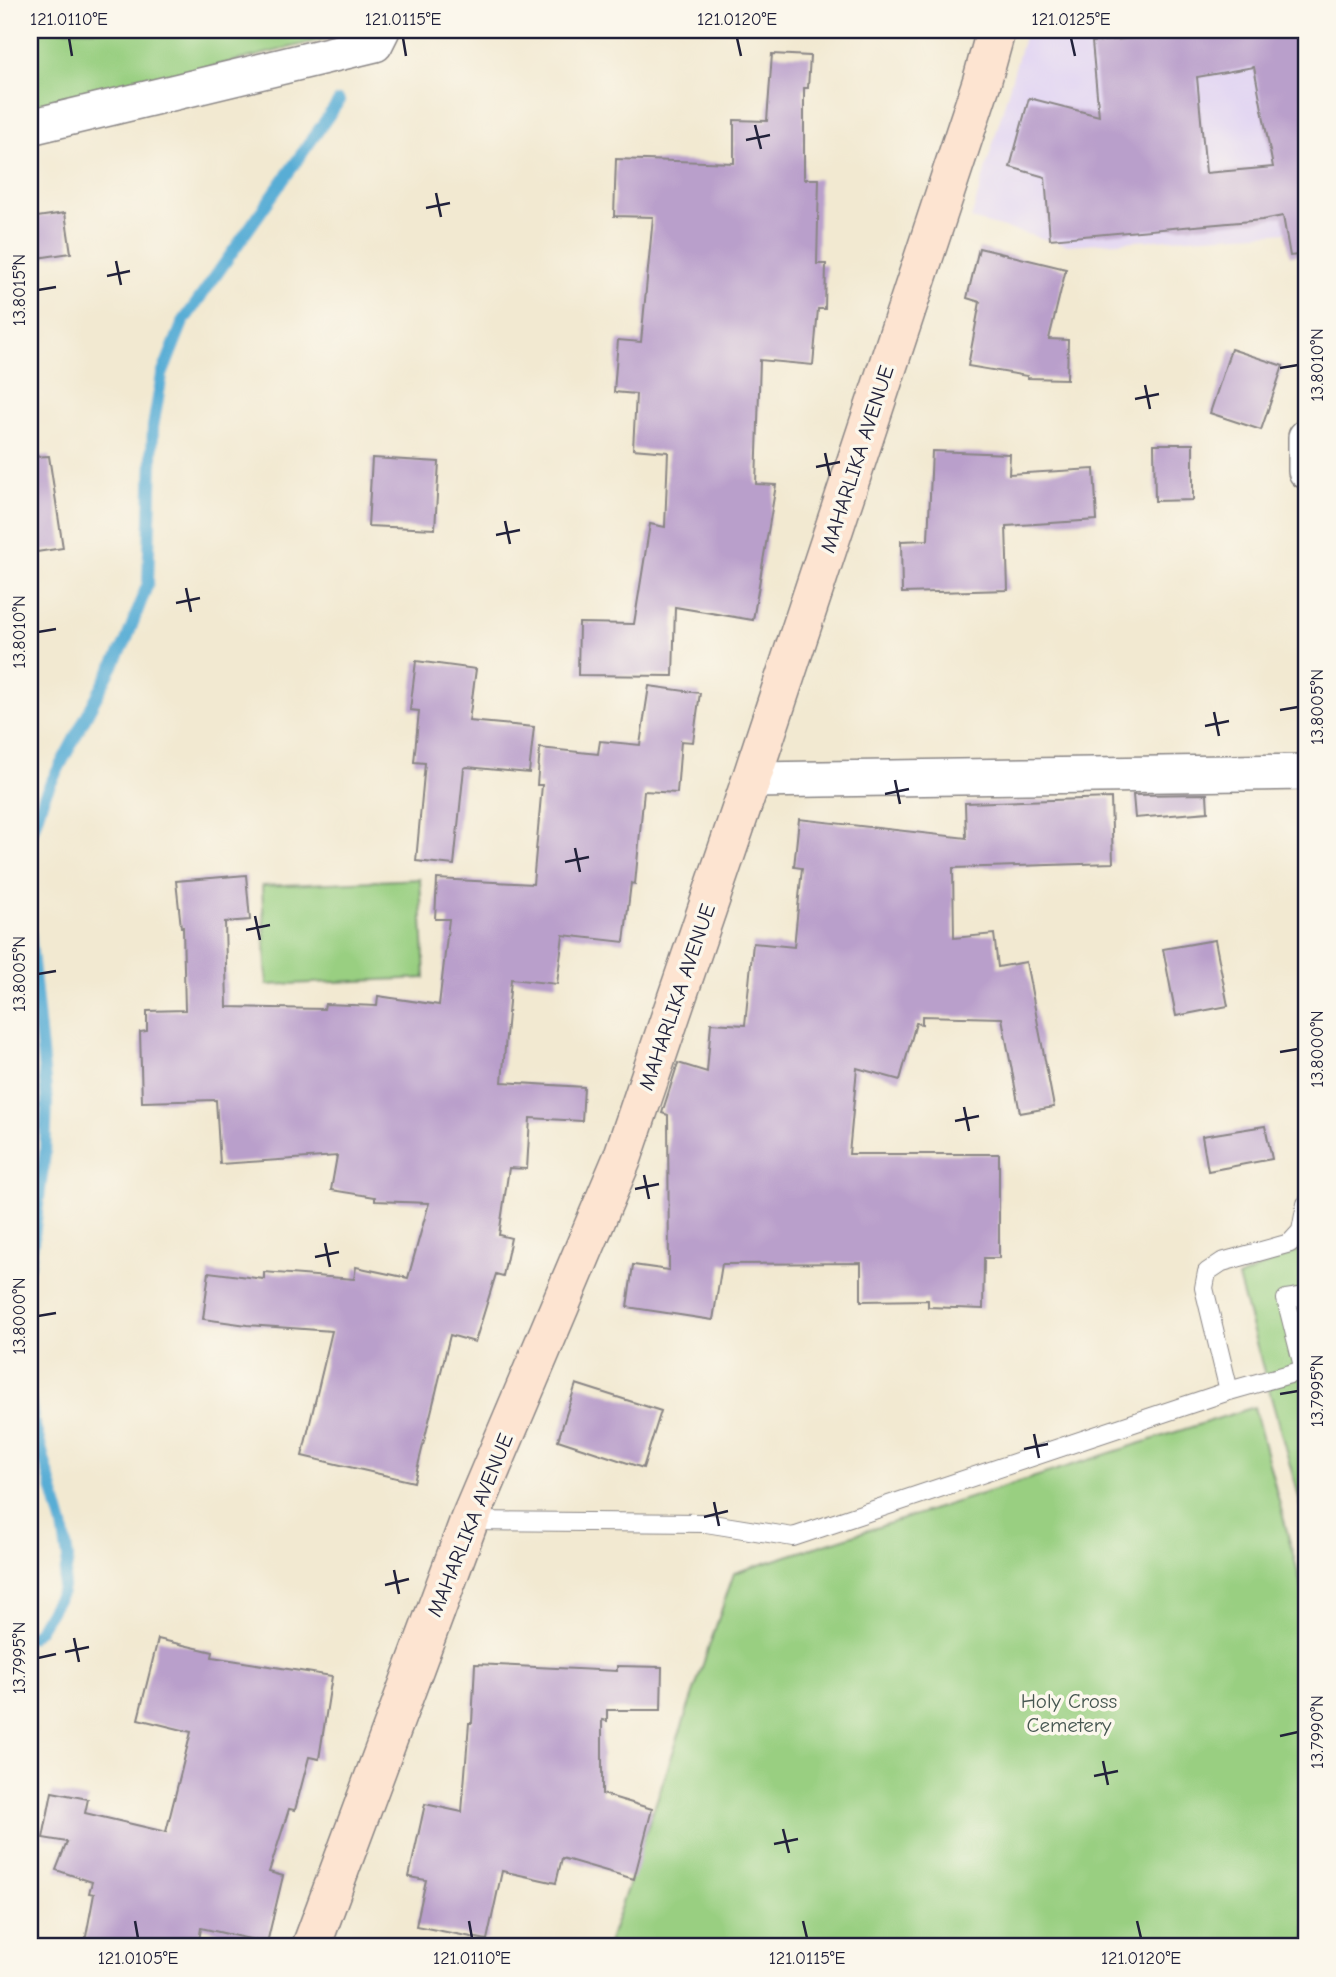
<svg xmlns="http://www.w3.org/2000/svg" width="1336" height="1977" viewBox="0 0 1336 1977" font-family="'Comic Neue',sans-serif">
<rect width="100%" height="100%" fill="#fbf7ec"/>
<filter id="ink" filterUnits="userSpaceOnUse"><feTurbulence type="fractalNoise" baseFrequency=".0143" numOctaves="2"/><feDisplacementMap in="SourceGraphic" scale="14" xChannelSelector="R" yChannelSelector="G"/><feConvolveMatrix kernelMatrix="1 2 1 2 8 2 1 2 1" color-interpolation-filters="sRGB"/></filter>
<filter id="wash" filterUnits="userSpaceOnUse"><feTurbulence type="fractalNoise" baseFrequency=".00686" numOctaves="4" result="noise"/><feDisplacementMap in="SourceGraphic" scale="28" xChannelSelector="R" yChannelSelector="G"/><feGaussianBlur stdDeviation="1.57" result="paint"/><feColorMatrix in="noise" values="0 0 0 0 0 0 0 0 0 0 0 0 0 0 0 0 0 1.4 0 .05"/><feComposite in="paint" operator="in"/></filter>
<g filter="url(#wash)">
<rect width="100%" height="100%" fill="#f2e9d1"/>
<path fill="#e1d4f3" d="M 1026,30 L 1306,30 L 1306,231 L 1067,245 L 971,219 Z"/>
<path fill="#99cf81" stroke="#5e785e" stroke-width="2" d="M 30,30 L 334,30 L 329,38 L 30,112 Z
M 420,879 L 425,978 L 267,985 L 262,886 Z
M 1306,1247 L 1306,1523 L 1238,1278 Z
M 1254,1407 L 1306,1603 L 1306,1947 L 607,1947 L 734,1573 Z"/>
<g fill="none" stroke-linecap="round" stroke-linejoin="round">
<path stroke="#59add5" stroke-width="12" d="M 30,839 L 44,796 L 126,641 L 148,583 L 153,427 L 162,375 L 183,322 L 339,101
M 30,932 L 47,1102 L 45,1153 L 30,1264
M 30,1400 L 33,1419 L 63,1526 L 68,1559 L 62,1592 L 38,1631 L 30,1637"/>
</g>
<g id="blocks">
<path fill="#b99fcb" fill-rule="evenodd" d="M 1216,30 L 1306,30 L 1306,254 L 1290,256 L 1283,216 L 1262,220 L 1050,239 L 1045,177 L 1010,167 L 1029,98 L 1099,116 L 1092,42 ZM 1254,67 L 1273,167 L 1206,173 L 1197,77 Z
M 772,54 L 810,56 L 808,88 L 804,88 L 804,179 L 819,179 L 817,264 L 826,264 L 825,309 L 818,309 L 813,365 L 760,360 L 756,484 L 776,485 L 753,620 L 675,607 L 673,676 L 578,675 L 579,623 L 634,624 L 650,524 L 665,527 L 668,452 L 633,449 L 636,394 L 614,392 L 618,340 L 641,342 L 653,217 L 614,216 L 616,159 L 734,163 L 734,120 L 767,121 Z
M 65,213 L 71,253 L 30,259 L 30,218 Z
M 979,248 L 1066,269 L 1049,339 L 1068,340 L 1067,379 L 1027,378 L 1027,376 L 968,366 L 980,302 L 967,298 Z
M 1231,349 L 1283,366 L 1261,430 L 1210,413 Z
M 1154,444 L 1193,444 L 1193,500 L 1155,501 Z
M 932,451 L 1010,454 L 1009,474 L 1094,469 L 1097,520 L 1006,526 L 1008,590 L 902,593 L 901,541 L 928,540 Z
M 49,456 L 63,548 L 30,553 L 30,457 Z
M 372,458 L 439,462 L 435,529 L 368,526 Z
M 416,661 L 476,669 L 469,721 L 534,727 L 529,773 L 467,767 L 464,768 L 454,865 L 416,861 L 425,763 L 414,762 L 419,711 L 410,710 Z
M 649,686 L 700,693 L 693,742 L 681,741 L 677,793 L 644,791 L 635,884 L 631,883 L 624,942 L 563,935 L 557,984 L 511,979 L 502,1082 L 584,1087 L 582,1121 L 530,1118 L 527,1169 L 509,1168 L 499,1235 L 511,1238 L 503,1276 L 496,1274 L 475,1342 L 450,1335 L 414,1482 L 302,1456 L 332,1331 L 247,1325 L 203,1319 L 209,1272 L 264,1279 L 264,1272 L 354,1279 L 356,1267 L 408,1278 L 429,1203 L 375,1201 L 375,1197 L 331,1190 L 337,1156 L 220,1164 L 216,1100 L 142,1102 L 140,1032 L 147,1031 L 147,1011 L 185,1010 L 183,927 L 181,927 L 176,881 L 246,875 L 250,920 L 225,922 L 227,1007 L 324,1009 L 325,1004 L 377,1006 L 378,996 L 439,1005 L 449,919 L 435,919 L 437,879 L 533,884 L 542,785 L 537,785 L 540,748 L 598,754 L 600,741 L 640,745 Z
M 1207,794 L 1208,812 L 1135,818 L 1133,795 Z
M 1111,798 L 1113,863 L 953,868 L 954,938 L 994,934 L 998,967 L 1026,962 L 1054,1107 L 1020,1113 L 1002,1018 L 922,1016 L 922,1024 L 916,1023 L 900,1080 L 857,1068 L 849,1154 L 999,1154 L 999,1258 L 984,1258 L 983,1309 L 928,1307 L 928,1300 L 861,1301 L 861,1263 L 722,1264 L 713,1320 L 627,1307 L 633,1265 L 669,1270 L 668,1115 L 662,1113 L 678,1063 L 707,1072 L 711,1023 L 745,1025 L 753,943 L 794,947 L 802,868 L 794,867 L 799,819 L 966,838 L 965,803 Z
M 1215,940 L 1228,1006 L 1176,1016 L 1163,949 Z
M 1265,1126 L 1272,1159 L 1208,1171 L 1202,1136 Z
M 576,1384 L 661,1411 L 643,1468 L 558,1440 Z
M 158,1639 L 213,1652 L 212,1657 L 332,1676 L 319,1759 L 309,1757 L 295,1810 L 289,1809 L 269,1872 L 283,1876 L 267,1943 L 201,1928 L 198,1947 L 84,1947 L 94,1894 L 89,1893 L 92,1882 L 56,1870 L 67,1842 L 43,1838 L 52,1792 L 88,1799 L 85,1813 L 166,1832 L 191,1732 L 138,1719 Z
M 475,1664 L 617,1671 L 617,1666 L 662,1667 L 661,1710 L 607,1710 L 607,1721 L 602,1720 L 602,1794 L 652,1809 L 634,1879 L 562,1858 L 556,1883 L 502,1871 L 487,1940 L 416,1926 L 426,1880 L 409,1877 L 425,1804 L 462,1812 L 469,1723 L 472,1723 Z"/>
</g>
</g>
<g filter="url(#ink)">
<use href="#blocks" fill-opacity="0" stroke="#8a8686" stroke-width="2"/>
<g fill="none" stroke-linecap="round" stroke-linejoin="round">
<defs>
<path id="service" d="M 1304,1370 L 1286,1299 L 1306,1296
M 1229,1391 L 1204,1288 L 1207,1272 L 1222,1262 L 1290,1243 L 1301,1231 L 1306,1204
M 469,1521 L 706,1523 L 793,1537 L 1229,1391 L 1304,1370 L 1306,1377"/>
<path id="minor" d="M 30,127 L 375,44 L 382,30
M 1306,437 L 1306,471
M 751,780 L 1306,772"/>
<path id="secondary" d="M 311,1947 L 469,1521 L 622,1159 L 751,780 L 982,81 L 996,30"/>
</defs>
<use href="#service" stroke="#8a8686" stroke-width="20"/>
<use href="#minor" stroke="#8a8686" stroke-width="38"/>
<use href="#secondary" stroke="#8a8686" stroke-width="41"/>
<use href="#service" stroke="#fff" stroke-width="18"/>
<use href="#minor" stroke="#fff" stroke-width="35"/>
<use href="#secondary" stroke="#fde4d1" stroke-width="38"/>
</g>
</g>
<path fill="none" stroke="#22223b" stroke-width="2.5" d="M 69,38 L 72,56M 403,38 L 406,56M 737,38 L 741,56M 1071,38 L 1075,56M 755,125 L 761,149M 746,140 L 770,135M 436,193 L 441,217M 426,208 L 450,203M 116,261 L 121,285M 107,276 L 130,271M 38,290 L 56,287M 1280,368 L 1298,365M 1145,385 L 1150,409M 1135,399 L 1159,394M 825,453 L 830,476M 816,467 L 840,462M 505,521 L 510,544M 496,535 L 520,530M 186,588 L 191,612M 176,603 L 200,598M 38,632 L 56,629M 1280,710 L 1298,707M 1214,712 L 1219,736M 1205,726 L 1229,721M 895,780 L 900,804M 885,794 L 909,789M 575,848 L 580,872M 565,862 L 589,857M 255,916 L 260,940M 246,930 L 270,925M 38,974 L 56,971M 1280,1052 L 1298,1049M 964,1107 L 969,1131M 955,1121 L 979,1116M 644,1175 L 649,1199M 635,1189 L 659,1184M 325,1243 L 330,1267M 315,1257 L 339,1252M 38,1316 L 56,1313M 1280,1394 L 1298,1391M 1034,1434 L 1039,1458M 1024,1449 L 1048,1444M 714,1502 L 719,1526M 704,1517 L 728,1511M 394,1570 L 399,1594M 385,1585 L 409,1579M 74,1638 L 79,1662M 65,1652 L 89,1647M 38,1658 L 56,1654M 1280,1736 L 1298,1732M 1103,1761 L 1108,1785M 1094,1776 L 1118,1771M 783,1829 L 789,1853M 774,1844 L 798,1839M 135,1921 L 138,1938M 469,1921 L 472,1938M 803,1921 L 807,1938M 1137,1921 L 1141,1938"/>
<g text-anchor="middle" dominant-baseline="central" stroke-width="7" stroke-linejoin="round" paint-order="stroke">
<g font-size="21" fill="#22223b" stroke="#fbf7ec">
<text transform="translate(857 459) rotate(-72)">MAHARLIKA AVENUE</text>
<text transform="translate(677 997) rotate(-71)">MAHARLIKA AVENUE</text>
<text transform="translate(470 1525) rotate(-68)">MAHARLIKA AVENUE</text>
</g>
<g font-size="21" fill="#465650" stroke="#fbf7ec">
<text x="1069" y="1701">Holy Cross<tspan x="1069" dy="24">Cemetery</tspan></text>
</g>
</g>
<rect width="1336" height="1977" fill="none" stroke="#fbf7ec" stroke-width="77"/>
<rect x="38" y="38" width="1260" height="1900" fill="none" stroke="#22223b" stroke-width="2.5"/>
<g font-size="18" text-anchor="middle" fill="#22223b">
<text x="69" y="25">121.0110°E</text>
<text x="403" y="25">121.0115°E</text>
<text x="737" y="25">121.0120°E</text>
<text x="1071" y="25">121.0125°E</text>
<text transform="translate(19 290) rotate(-90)" y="6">13.8015°N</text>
<text transform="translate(1317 365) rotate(-90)" y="6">13.8010°N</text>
<text transform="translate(19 632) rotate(-90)" y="6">13.8010°N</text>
<text transform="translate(1317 707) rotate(-90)" y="6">13.8005°N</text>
<text transform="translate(19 974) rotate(-90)" y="6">13.8005°N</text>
<text transform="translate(1317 1049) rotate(-90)" y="6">13.8000°N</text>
<text transform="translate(19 1316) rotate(-90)" y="6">13.8000°N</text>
<text transform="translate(1317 1391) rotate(-90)" y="6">13.7995°N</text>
<text transform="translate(19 1658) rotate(-90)" y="6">13.7995°N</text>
<text transform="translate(1317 1732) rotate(-90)" y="6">13.7990°N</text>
<text x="138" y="1964">121.0105°E</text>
<text x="472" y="1964">121.0110°E</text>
<text x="807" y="1964">121.0115°E</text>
<text x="1141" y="1964">121.0120°E</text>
</g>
</svg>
